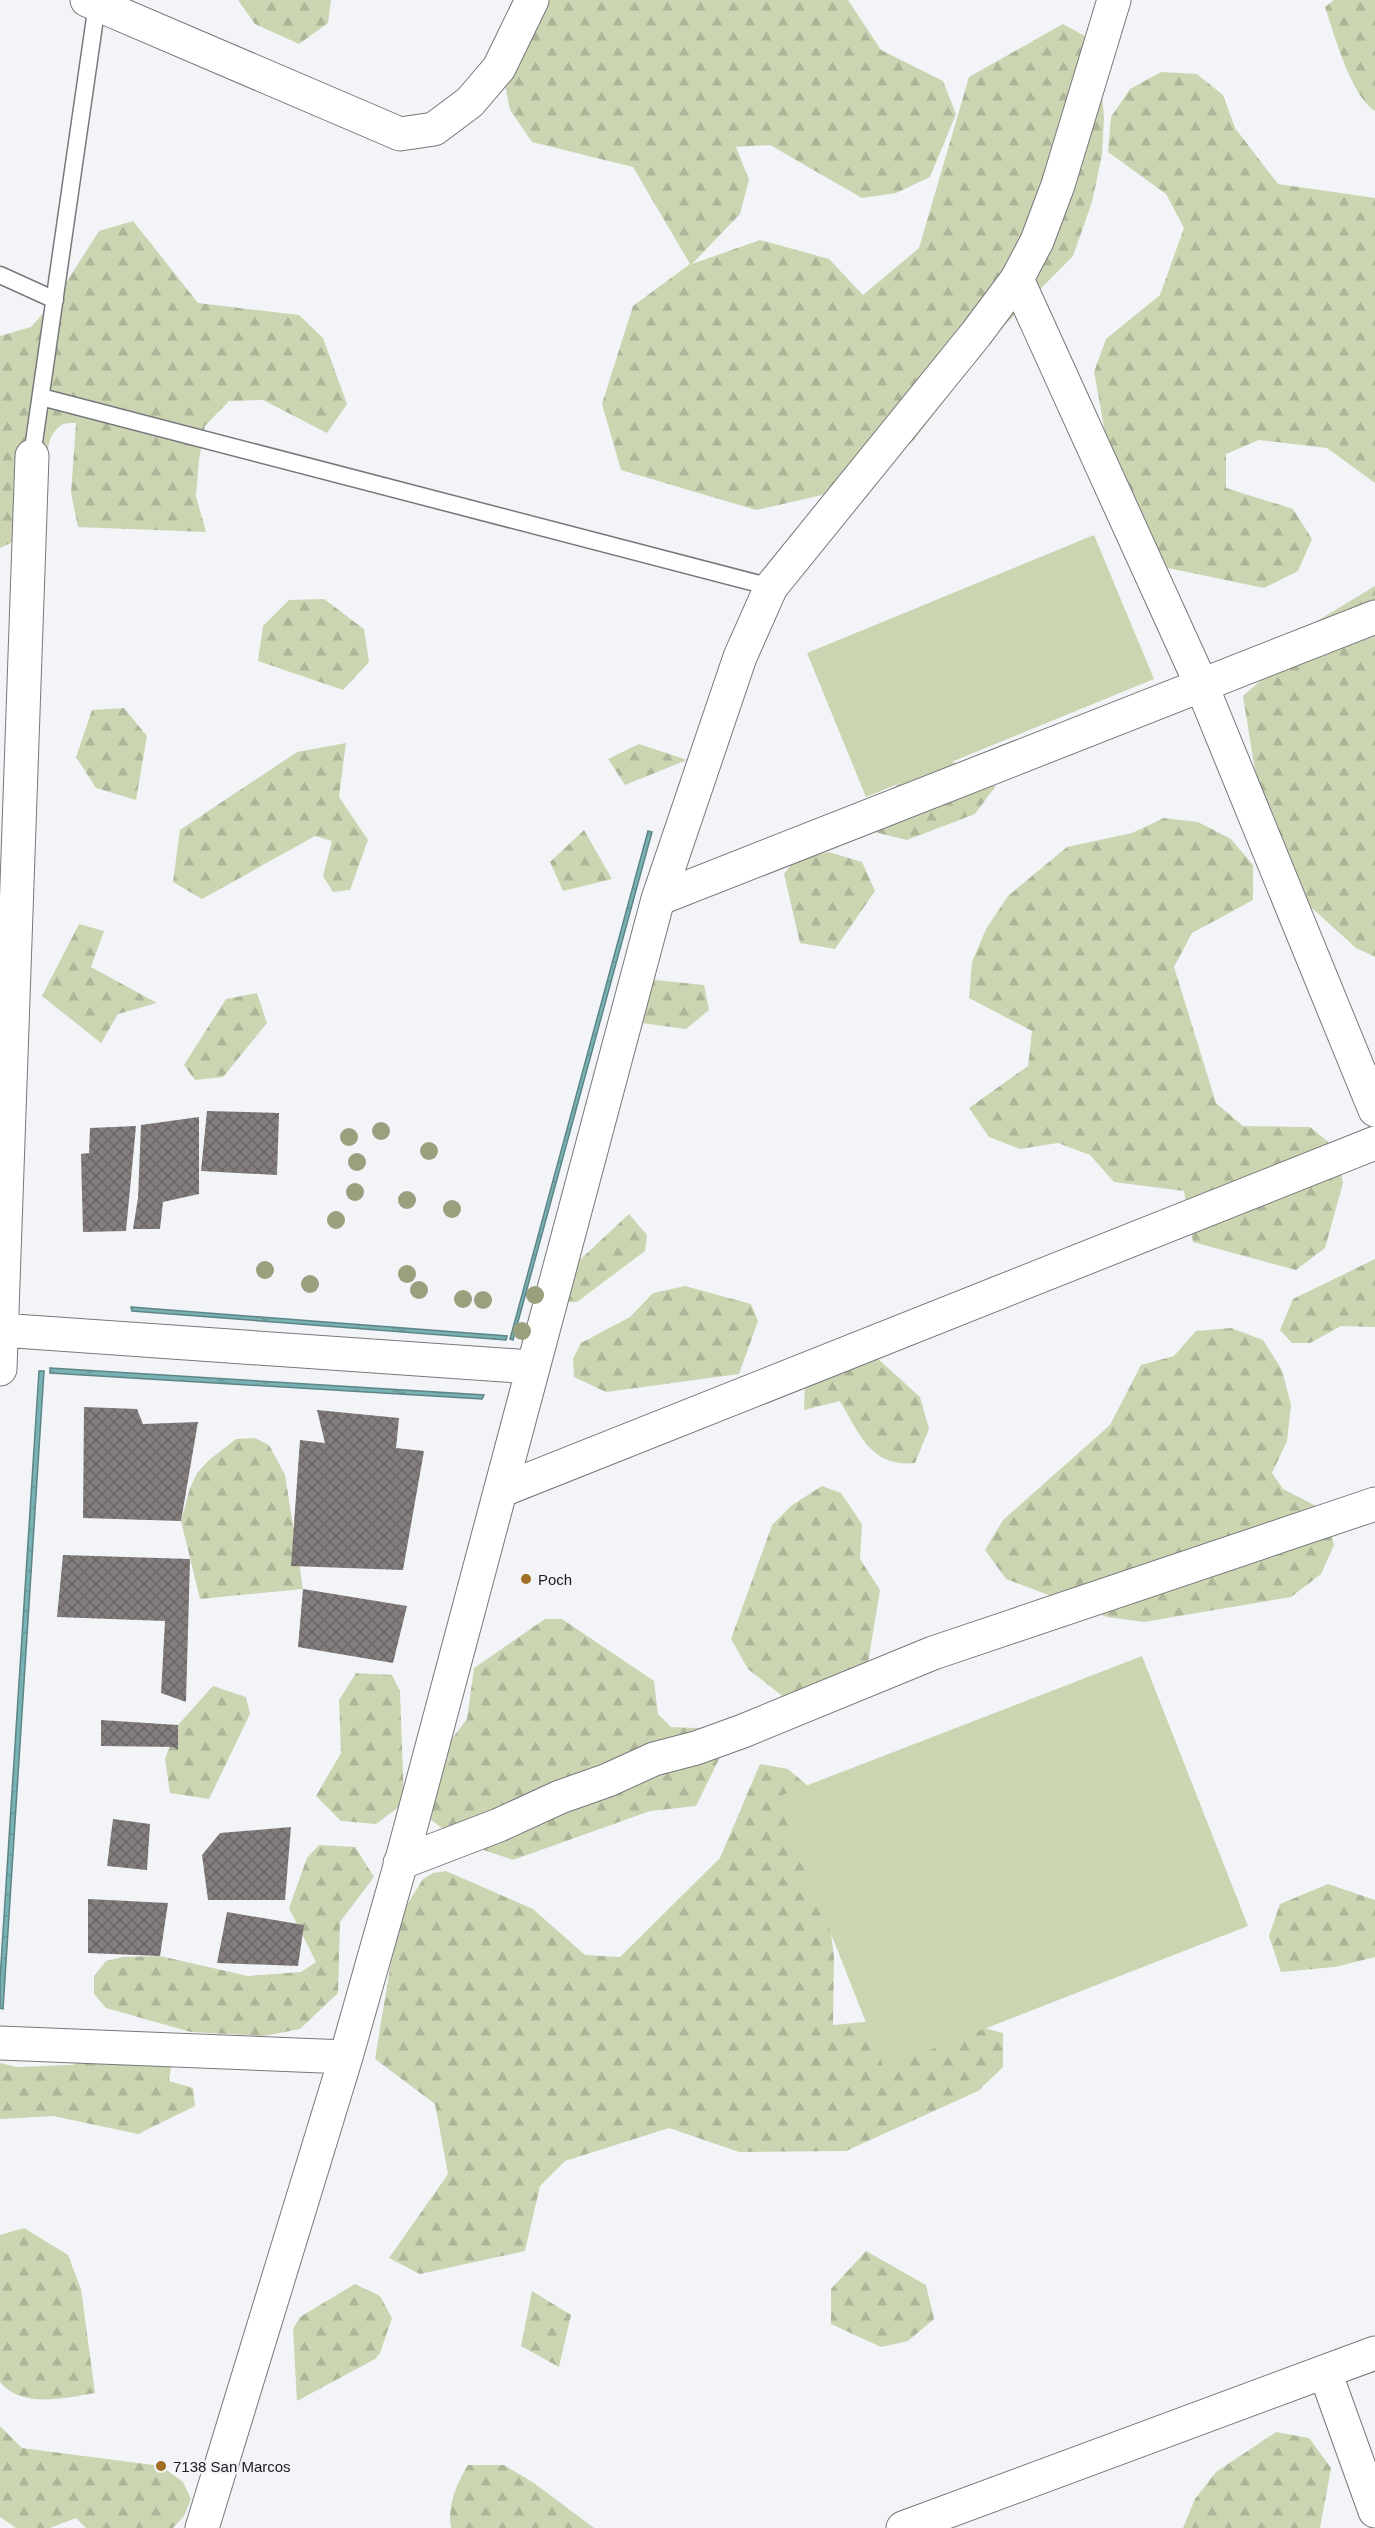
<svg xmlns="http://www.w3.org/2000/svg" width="1375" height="2528" viewBox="0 0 1375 2528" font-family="Helvetica,sans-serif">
<defs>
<pattern id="forest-firs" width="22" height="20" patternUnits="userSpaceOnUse" patternTransform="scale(1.5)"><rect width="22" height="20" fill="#cbd5b2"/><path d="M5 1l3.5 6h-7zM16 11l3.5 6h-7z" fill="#aeb699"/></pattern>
<pattern id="water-ripples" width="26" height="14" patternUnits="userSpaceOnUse" patternTransform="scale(1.5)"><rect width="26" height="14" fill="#79b2b4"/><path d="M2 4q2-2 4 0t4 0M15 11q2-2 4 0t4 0" fill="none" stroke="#68989a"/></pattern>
<pattern id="building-cross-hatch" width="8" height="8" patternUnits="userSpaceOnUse" patternTransform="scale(1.5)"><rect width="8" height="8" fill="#837e7d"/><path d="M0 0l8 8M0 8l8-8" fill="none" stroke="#6a6666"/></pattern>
</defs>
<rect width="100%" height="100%" fill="#f3f4f8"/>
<path fill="url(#forest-firs)" d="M 238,0 L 331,0 L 328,23 L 299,44 L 255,24 Z
M 518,0 L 848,0 L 881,50 L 943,81 L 956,114 L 930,177 L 896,193 L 862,198 L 770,145 L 736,147 L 749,180 L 740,214 L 692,264 L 760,240 L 829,259 L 863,295 L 919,248 L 969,77 L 1063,24 L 1094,41 L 1101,80 L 1104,118 L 1102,155 L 1092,202 L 1073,256 L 997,333 L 913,441 L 857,487 L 756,510 L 621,470 L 602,404 L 633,306 L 690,264 L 633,167 L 532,142 L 510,110 L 503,75 Z
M 1334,0 L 1375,0 L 1375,111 C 1351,96 1334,34 1325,7 Z
M 1161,72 L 1197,74 L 1223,95 L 1235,128 L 1278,184 L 1375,198 L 1375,483 L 1327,448 L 1259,440 L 1226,454 L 1226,488 L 1293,509 L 1312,539 L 1298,571 L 1264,588 L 1163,567 L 1120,514 L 1094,372 L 1106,339 L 1160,295 L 1184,228 L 1166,194 L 1108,152 L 1111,117 L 1130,89 Z
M 133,221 L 198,303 L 299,315 L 323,338 L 347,404 L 327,433 L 263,400 L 229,401 L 205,426 L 199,460 L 196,496 L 206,532 L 78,527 L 71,493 L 76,423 C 63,422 58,426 51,437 L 21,538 L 0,548 L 0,336 L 31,327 L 55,300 L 99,231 Z
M 1375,586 L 1375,957 L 1356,948 L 1303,900 L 1260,802 L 1243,696 L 1259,682 L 1277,653 L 1304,629 Z
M 324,599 L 364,629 L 369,662 L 343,690 L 258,661 L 263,626 L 289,600 Z
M 124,708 L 147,736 L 136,800 L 96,788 L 76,757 L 92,710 Z
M 346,743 L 339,797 L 368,840 L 350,890 L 333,892 L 323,876 L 332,841 L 315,836 L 202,899 L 173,882 L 180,830 L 297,752 Z
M 639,744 L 687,760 L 625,785 L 608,759 Z
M 936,758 L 988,771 L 995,787 L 975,814 L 907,840 L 874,832 L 867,806 Z
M 1164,818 L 1198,822 L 1231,839 L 1253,865 L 1253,900 L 1192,933 L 1174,967 L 1216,1103 L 1243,1126 L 1310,1127 L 1337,1149 L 1343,1183 L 1325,1248 L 1296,1270 L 1193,1242 L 1184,1191 L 1114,1182 L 1090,1155 L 1058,1143 L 1020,1149 L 989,1137 L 969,1108 L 1028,1066 L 1032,1031 L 969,998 L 972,962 L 986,929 L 1008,896 L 1067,847 L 1132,833 Z
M 584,830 L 612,879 L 563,891 L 550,862 Z
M 829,852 L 862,862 L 875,891 L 835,949 L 800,943 L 784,874 L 795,860 Z
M 79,924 L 104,931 L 91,967 L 157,1003 L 118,1014 L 101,1043 L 42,996 Z
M 636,978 L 704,985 L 709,1010 L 686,1029 L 634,1022 Z
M 257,993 L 267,1023 L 223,1077 L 195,1080 L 184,1065 L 226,999 Z
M 629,1214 L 647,1235 L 645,1251 L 577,1302 L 552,1302 L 553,1285 Z
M 1375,1259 L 1375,1327 L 1341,1326 L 1310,1343 L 1292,1343 L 1280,1330 L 1293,1299 Z
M 685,1286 L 751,1304 L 758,1321 L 739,1374 L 606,1392 L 574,1377 L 573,1359 L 581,1343 L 630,1317 L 653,1293 Z
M 1231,1328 L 1263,1340 L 1282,1370 L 1291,1405 L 1287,1441 L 1272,1473 L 1283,1489 L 1324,1510 L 1334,1545 L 1321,1574 L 1291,1597 L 1144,1622 L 1107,1617 L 1006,1579 L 985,1550 L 1003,1520 L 1110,1425 L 1141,1365 L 1174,1356 L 1196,1331 Z
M 865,1347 L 920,1397 L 929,1429 L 915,1463 C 871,1468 859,1433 840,1401 L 804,1410 L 805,1381 Z
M 255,1438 L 269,1445 L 285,1475 L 303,1589 L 200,1599 L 181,1521 L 190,1488 L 197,1473 L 209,1460 L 236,1439 Z
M 822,1486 L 841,1493 L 862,1524 L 860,1559 L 880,1590 L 868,1663 L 790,1702 L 748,1669 L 731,1639 L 772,1525 L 792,1505 Z
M 545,1619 L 562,1619 L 654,1681 L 658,1714 L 671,1727 L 721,1729 L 726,1745 L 696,1806 L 650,1811 L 513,1860 L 458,1841 L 429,1818 L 434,1762 L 467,1719 L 474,1668 Z
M 356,1673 L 392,1675 L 400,1691 L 404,1803 L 376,1824 L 341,1821 L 316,1796 L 341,1753 L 339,1700 Z
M 213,1686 L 246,1697 L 250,1714 L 209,1799 L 170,1793 L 165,1759 L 178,1725 Z
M 760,1764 L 788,1769 L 813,1790 L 834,1957 L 833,2025 L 935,2015 L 1003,2033 L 1003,2067 L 978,2091 L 846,2151 L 739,2152 L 669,2128 L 565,2161 L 540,2186 L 525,2251 L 420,2274 L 389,2258 L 448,2174 L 435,2104 L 375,2059 L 398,1919 L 423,1879 L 433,1873 L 446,1871 L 533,1909 L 585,1955 L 620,1957 L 720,1858 Z
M 319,1845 L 355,1847 L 374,1877 L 340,1922 L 338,1993 L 300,2029 L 264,2036 L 191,2032 L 106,2008 L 94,1994 L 94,1976 L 106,1961 L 123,1957 L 160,1956 L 248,1976 L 301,1972 L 316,1962 L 289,1908 L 307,1858 Z
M 1328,1884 L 1375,1900 L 1375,1957 L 1335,1967 L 1281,1972 L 1269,1936 L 1280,1904 Z
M 149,2036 L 173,2049 L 169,2081 L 193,2088 L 195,2106 L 138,2134 L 53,2116 L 0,2119 L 0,2063 L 17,2067 L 72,2065 Z
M 24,2228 L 68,2255 L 81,2289 L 95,2393 C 65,2398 22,2409 0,2382 L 0,2235 Z
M 866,2251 L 926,2285 L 934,2319 L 908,2341 L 881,2347 L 831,2324 L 831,2289 Z
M 355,2284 L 380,2296 L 392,2318 L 380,2353 L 375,2359 L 297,2401 L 293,2329 L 300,2317 Z
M 532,2291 L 571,2315 L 559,2367 L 521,2346 Z
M 0,2426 L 22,2448 L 161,2466 L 183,2482 L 191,2499 L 184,2516 L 173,2528 L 86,2528 L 76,2518 L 50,2528 L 16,2528 L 0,2517 Z
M 1276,2432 L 1309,2438 L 1331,2468 L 1320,2528 L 1183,2528 L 1195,2499 L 1216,2472 Z
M 468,2465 L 504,2465 L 534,2483 L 594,2528 L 451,2528 C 447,2506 457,2483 468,2465 Z"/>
<path fill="#cbd5b2" d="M 1094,535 L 1154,679 L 866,797 L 807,653 Z
M 1142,1656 L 1248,1926 L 884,2068 L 777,1797 Z"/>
<path fill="url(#water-ripples)" stroke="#5d8587" stroke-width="1.5" d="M 648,831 L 652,832 L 513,1340 L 510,1339 Z
M 131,1307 L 507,1336 L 506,1340 L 132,1311 Z
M 50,1368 L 484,1395 L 482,1399 L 50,1373 Z
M 39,1371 L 44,1371 L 3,2009 L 0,2008 L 0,1979 Z"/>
<path fill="url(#building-cross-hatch)" d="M 207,1111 L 279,1113 L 277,1175 L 201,1171 Z
M 199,1117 L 199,1194 L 163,1202 L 160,1229 L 133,1229 L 138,1198 L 141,1125 Z
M 136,1126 L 126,1231 L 83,1232 L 81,1154 L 89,1153 L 90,1128 Z
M 84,1407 L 137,1409 L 143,1424 L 198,1422 L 181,1521 L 83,1518 Z
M 317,1410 L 399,1418 L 396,1448 L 424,1451 L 403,1570 L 291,1566 L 300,1440 L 325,1443 Z
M 63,1555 L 190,1559 L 186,1702 L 161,1693 L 165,1621 L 57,1617 Z
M 303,1589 L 407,1606 L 393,1663 L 298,1647 Z
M 101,1720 L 178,1725 L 178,1750 L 174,1747 L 101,1746 Z
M 113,1819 L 150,1824 L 147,1870 L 107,1866 Z
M 291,1827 L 285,1900 L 208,1900 L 202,1855 L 220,1833 Z
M 88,1899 L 168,1903 L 160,1956 L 88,1953 Z
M 227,1912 L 304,1925 L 298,1966 L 217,1963 Z"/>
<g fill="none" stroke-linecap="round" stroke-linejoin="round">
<defs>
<path id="lane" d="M 0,275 L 55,300
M 41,397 L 771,587
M 32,456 L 97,4"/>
<path id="street" d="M 87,0 L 400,134 L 434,129 L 470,102 L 499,68 L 532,0
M 1017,279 L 1201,684 L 1375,1110
M 658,899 L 1375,617
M 0,1330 L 531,1367
M 0,1369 L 32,456
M 500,1491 L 1375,1143
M 400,1863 L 499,1825 L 560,1797 L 608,1780 L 654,1759 L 696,1748 L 743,1731 L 933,1653 L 1375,1504
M 0,2043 L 346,2057
M 1325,2372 L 1375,2511
M 202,2528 L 346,2057 L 404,1852 L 658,899 L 740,657 L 771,587 L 976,334 L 1017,279 L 1037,241 L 1058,185 L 1114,0
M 903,2528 L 1375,2353"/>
</defs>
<use href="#lane" stroke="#77787c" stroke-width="19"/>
<use href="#street" stroke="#77787c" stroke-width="35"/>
<use href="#lane" stroke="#fff" stroke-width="16"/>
<use href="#street" stroke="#fff" stroke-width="33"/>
</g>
<g fill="#98a07e">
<circle cx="381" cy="1131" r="9"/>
<circle cx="349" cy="1137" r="9"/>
<circle cx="429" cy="1151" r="9"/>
<circle cx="357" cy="1162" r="9"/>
<circle cx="355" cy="1192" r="9"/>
<circle cx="407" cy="1200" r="9"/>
<circle cx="452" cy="1209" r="9"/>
<circle cx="336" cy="1220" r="9"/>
<circle cx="265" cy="1270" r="9"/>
<circle cx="407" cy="1274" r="9"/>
<circle cx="310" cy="1284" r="9"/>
<circle cx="419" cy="1290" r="9"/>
<circle cx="535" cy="1295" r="9"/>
<circle cx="463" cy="1299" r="9"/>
<circle cx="483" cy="1300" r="9"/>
<circle cx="522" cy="1331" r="9"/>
</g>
<g fill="#a06d23" stroke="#f3f4f8" stroke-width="2">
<circle cx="526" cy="1579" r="6"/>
<circle cx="161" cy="2466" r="6"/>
</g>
<g text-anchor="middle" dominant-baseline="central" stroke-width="4.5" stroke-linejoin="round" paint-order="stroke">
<g font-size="15" fill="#1b1b1d" stroke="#f3f4f8" text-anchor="start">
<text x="538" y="1579">Poch</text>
<text x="173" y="2466">7138 San Marcos</text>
</g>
</g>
</svg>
